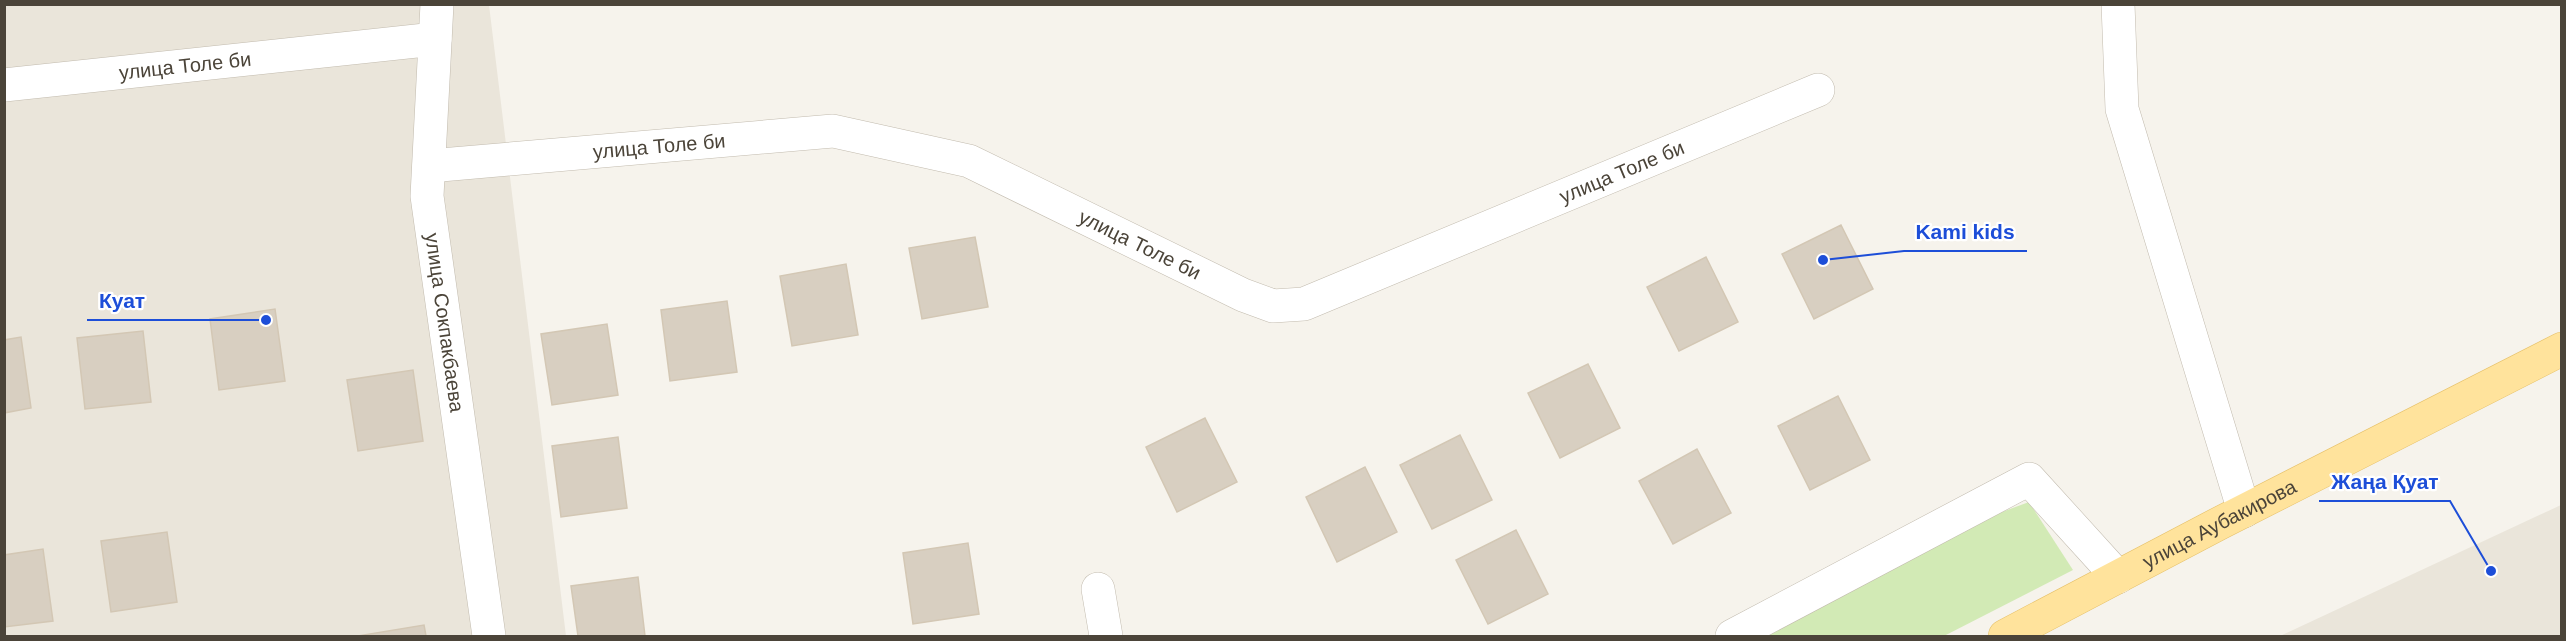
<svg xmlns="http://www.w3.org/2000/svg" width="2566" height="641" viewBox="0 0 2566 641" font-family="Helvetica,sans-serif">
<rect width="100%" height="100%" fill="#f6f3ec"/>
<path fill="#eae5da" d="M 4,5 L 489,5 L 566,636 L 5,636 Z
M 2561,505 L 2561,636 L 2280,636 Z"/>
<path fill="#d2eab5" d="M 2029,502 L 2073,570 L 1944,636 L 1751,636 L 1991,516 Z"/>
<path fill="#d8cfc1" stroke="#d3c7b4" stroke-width="1.5" d="M 1841,225 L 1873,289 L 1814,319 L 1782,254 Z
M 975,237 L 988,307 L 922,319 L 909,248 Z
M 1706,257 L 1738,322 L 1679,351 L 1647,287 Z
M 846,264 L 858,335 L 792,346 L 780,276 Z
M 727,301 L 737,372 L 670,381 L 661,310 Z
M 275,309 L 285,381 L 219,390 L 210,319 Z
M 607,324 L 618,395 L 552,405 L 541,334 Z
M 143,331 L 151,402 L 85,409 L 77,338 Z
M 21,337 L 31,408 L 4,413 L 4,340 Z
M 1588,364 L 1620,428 L 1560,458 L 1528,393 Z
M 413,370 L 423,441 L 358,451 L 347,380 Z
M 1838,396 L 1870,460 L 1810,490 L 1778,426 Z
M 1205,418 L 1237,482 L 1177,512 L 1146,447 Z
M 1460,435 L 1492,500 L 1432,529 L 1400,465 Z
M 618,437 L 627,508 L 561,517 L 552,446 Z
M 1697,449 L 1731,513 L 1673,544 L 1639,481 Z
M 1365,467 L 1397,532 L 1337,562 L 1306,497 Z
M 1516,530 L 1548,594 L 1488,624 L 1456,560 Z
M 167,532 L 177,602 L 111,612 L 101,541 Z
M 968,543 L 979,614 L 913,624 L 903,553 Z
M 43,549 L 53,621 L 4,627 L 4,555 Z
M 638,577 L 645,636 L 578,636 L 571,586 Z
M 424,625 L 426,636 L 358,636 Z"/>
<g fill="none" stroke-linecap="round" stroke-linejoin="round">
<defs>
<g id="minor">
<path id="s1" d="M 437,4 L 427,196 L 489,636"/>
<path d="M 2118,4 L 2122,109 L 2244,511"/>
<path id="s2" d="M 4,85 L 435,39"/>
<path id="s3" d="M 429,166 L 833,131 L 969,161 L 1243,295 L 1273,306 L 1304,304 L 1818,90"/>
<path d="M 1098,589 L 1106,636"/>
<path d="M 1732,636 L 2029,479 L 2118,577"/>
</g>
<g id="major">
<path id="s4" d="M 2005,636 L 2220,523 L 2562,349"/>
</g>
</defs>
<use href="#minor" stroke="#c2bbae" stroke-width="34"/>
<use href="#major" stroke="#e6c16a" stroke-width="34"/>
<use href="#minor" stroke="#fff" stroke-width="33"/>
<use href="#major" stroke="#ffe39c" stroke-width="33"/>
</g>
<g text-anchor="middle" dominant-baseline="central" stroke-width="4.5" stroke-linejoin="round" paint-order="stroke">
<g font-size="20" fill="#4b4439" stroke="#fff">
<text stroke="none"><textPath href="#s2" startOffset="182">улица Толе би</textPath></text>
<text stroke="none"><textPath href="#s3" startOffset="231">улица Толе би</textPath></text>
<text stroke="none"><textPath href="#s3" startOffset="1257">улица Толе би</textPath></text>
<text stroke="none"><textPath href="#s3" startOffset="735">улица Толе би</textPath></text>
<text stroke="none"><textPath href="#s1" startOffset="320">улица Сокпакбаева</textPath></text>
<text stroke="none"><textPath href="#s4" startOffset="242">улица Аубакирова</textPath></text>
</g>
</g>
<path fill="none" stroke="#1d4ed8" stroke-width="2" d="M1823 260L1904 251H2027M266 320L157 320H87M2491 571L2450 501H2319"/>
<g fill="#1d4ed8" stroke="#fff" stroke-width="2">
<circle cx="1823" cy="260" r="6"/>
<circle cx="266" cy="320" r="6"/>
<circle cx="2491" cy="571" r="6"/>
</g>
<g font-size="21" text-anchor="middle" font-weight="bold" fill="#1d4ed8" stroke="#fff" stroke-width="4.5" stroke-linejoin="round" paint-order="stroke">
<text x="1965" y="239">Kami kids</text>
<text x="122" y="308">Куат</text>
<text x="2385" y="489">Жаңа Қуат</text>
</g>
<rect width="2566" height="641" fill="none" stroke="#4b4439" stroke-width="12"/>
</svg>
